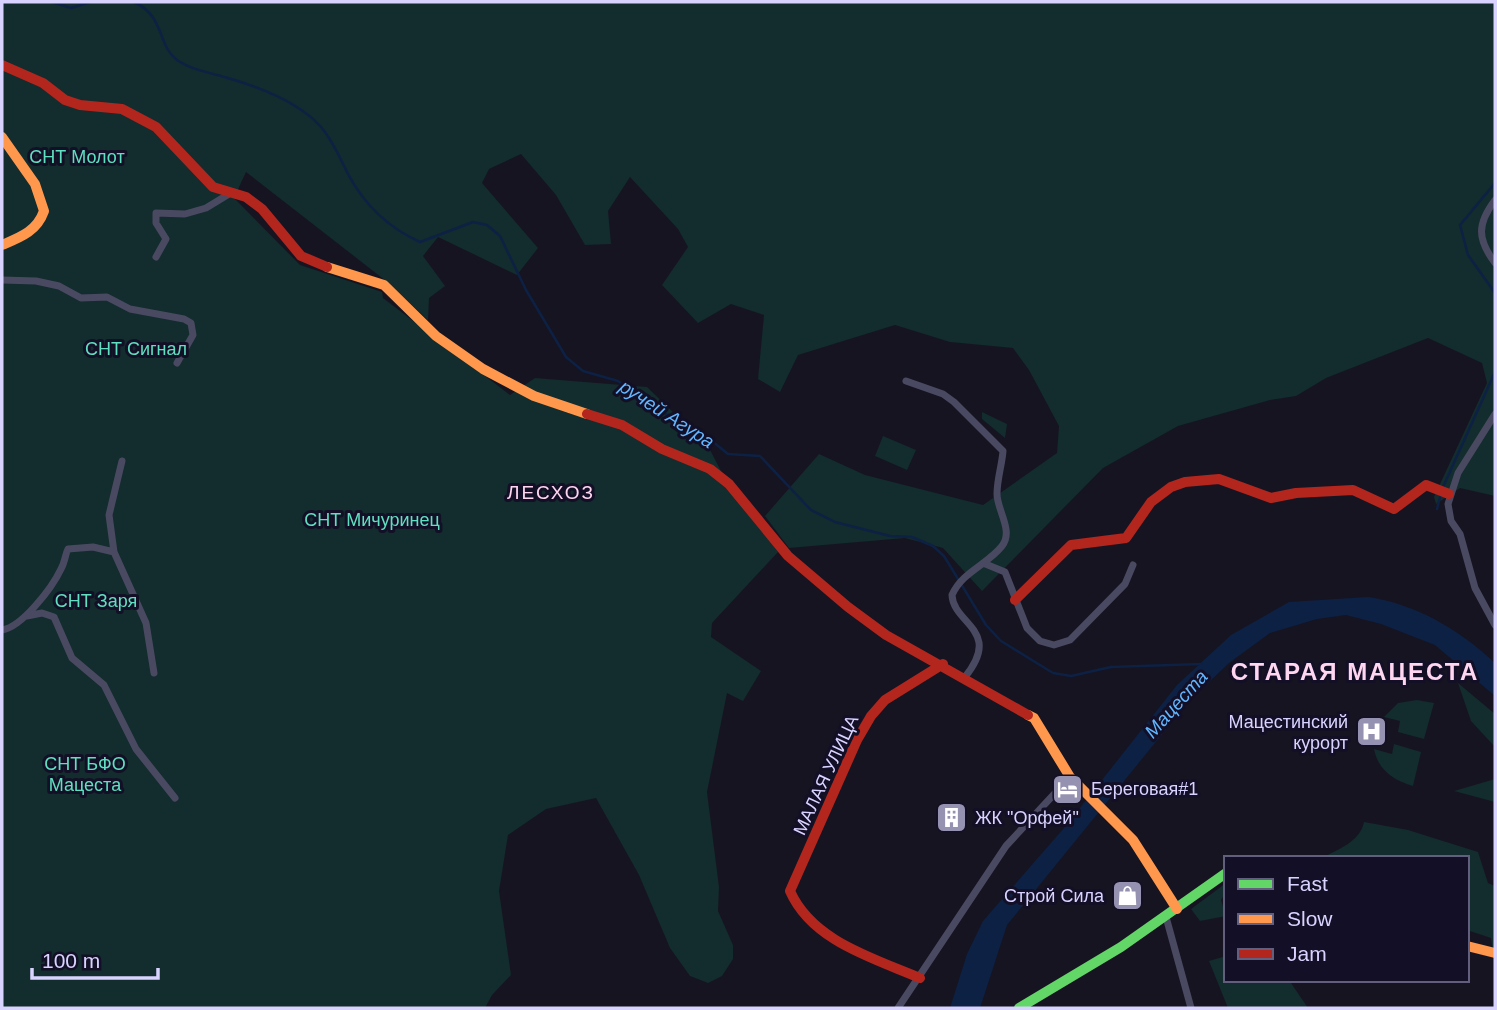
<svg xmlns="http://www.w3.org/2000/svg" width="1497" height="1010" viewBox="0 0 1497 1010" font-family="Arial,sans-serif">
<rect width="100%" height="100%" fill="#161421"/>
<path fill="#132c2d" d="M 2,2 L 1495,2 L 1495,496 L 1460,488 L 1436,504 L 1434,497 L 1487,383 L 1482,363 L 1428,338 L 1326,378 L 1296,396 L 1270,400 L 1178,426 L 1103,468 L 982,591 L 943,548 L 905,538 L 789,548 L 765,516 L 819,454 L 865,475 L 983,505 L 1057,453 L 1059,426 L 1029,370 L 1013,348 L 950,342 L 895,325 L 798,355 L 780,392 L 758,379 L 764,315 L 731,304 L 698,323 L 662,285 L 688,247 L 678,229 L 630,177 L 608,211 L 611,244 L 585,245 L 556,195 L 521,154 L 489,169 L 482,183 L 538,248 L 517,275 L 438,237 L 423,256 L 445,286 L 429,298 L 428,320 L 386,281 L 246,172 L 234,198 L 300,265 L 382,292 L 383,298 L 510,395 L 535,378 L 647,387 L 708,446 L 722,473 L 778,552 L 712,623 L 711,637 L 761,671 L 743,701 L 727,693 L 707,792 L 719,887 L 718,911 L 733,945 L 733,959 L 722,976 L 708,983 L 690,976 L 670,948 L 639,875 L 596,798 L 546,809 L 508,835 L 499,891 L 511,975 L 492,995 L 485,1008 L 2,1008 Z
M 982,412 L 1007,424 L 1005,438 L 982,419 Z
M 883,436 L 916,450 L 907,470 L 875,456 Z
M 1458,683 L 1495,714 L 1495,747 L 1471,721 Z
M 1417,700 L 1434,703 L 1424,739 L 1398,732 L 1400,721 L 1384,717 L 1398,703 Z
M 1394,744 L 1421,752 L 1413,786 C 1393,780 1378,770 1374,749 L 1392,754 Z
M 1495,779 L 1495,802 L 1454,791 Z
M 1364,822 L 1408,830 L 1478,852 L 1488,883 L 1495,886 L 1495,967 L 1491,938 L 1467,930 L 1467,858 L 1322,858 C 1338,849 1360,842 1364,822 Z
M 1226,883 L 1226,892 L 1221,900 L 1226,916 L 1200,921 L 1191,909 Z
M 1226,956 L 1226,980 L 1289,980 L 1308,1008 L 1228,1008 L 1209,961 Z"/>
<path fill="#0d2144" d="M 1368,597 C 1416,604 1460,630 1495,663 L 1495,696 L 1435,645 L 1381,624 L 1346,615 L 1317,619 L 1270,633 L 1229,663 L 1189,701 L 1007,925 L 980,1008 L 950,1008 L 967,954 L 983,921 L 1064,828 L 1177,685 L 1231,635 L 1289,602 Z"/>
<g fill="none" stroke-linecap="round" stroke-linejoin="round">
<path stroke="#0d2144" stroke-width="2.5" d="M 52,2 L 71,8 L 91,2
M 134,2 C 165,16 157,45 177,60 C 192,70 211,73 228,78 C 259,87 299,102 321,127 C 333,141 340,158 348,174 C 364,204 389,228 420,242 L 473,222 L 487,225 L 500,236 L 526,290 L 566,357 L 583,371 L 618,381 L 687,428 L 701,432 L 728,454 L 760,456 L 811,510 L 835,522 L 890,536 L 912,537 L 933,546 L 944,556 L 986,625 L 1001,641 L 1053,673 L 1071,676 L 1111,667 L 1201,664
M 1495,183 L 1460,225 L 1468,255 L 1495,293
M 1443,487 L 1495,372
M 1437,509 L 1441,493"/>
<path stroke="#4a4962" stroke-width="7" d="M 1495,200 C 1477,224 1477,239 1495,263
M 156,257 L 166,239 L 156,223 L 156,213 L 185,214 L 206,208 L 229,194
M 2,280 L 36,281 L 59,286 L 81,298 L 107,297 L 130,309 L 184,319 L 191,323 L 193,335 L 177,363
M 906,381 L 943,394 L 954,402 L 1003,451 C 1002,465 997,479 997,494 C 997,510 1014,531 1002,546 C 987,565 962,572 952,595 C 953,624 1003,630 965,677
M 1495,414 L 1458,473 L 1448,504 L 1451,521 L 1460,534 L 1475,588 L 1495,625
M 122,461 L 109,515 L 114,552 L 146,623 L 154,673
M 983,563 L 1005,572 L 1027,628 L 1040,641 L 1054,645 L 1070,640 L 1125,584 L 1133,565
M 27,616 L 42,613 L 54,617 L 72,658 L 104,685 L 136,749 L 175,798
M 2,630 C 22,627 52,588 61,569 C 65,562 65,555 68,549 L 93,547 L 114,552
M 1166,917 L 1191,1008
M 898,1008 L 1006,846 L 1070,777"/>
<path stroke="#63d668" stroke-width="10" d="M 1019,1008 L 1121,947 L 1226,873"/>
<path stroke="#ff974d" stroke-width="10" d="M 2,137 L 35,184 L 44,211 C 37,231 21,237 2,245
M 327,267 L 384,285 L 436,336 L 483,369 L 534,396 L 587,414
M 1028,715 L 1034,718 L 1070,777 L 1133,840 L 1177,909
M 1467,946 L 1495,953"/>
<path stroke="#b3261e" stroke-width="10" d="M 2,65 L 43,83 L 65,100 L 80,105 L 122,109 L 156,127 L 213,187 L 246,197 L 262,209 L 301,256 L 327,267
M 587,414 L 622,425 L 662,449 L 710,469 L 729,484 L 788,556 L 848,607 L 886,635 L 1028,715
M 1015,600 L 1071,545 L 1126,538 L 1151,502 L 1171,487 L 1185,482 L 1219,479 L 1271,498 L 1296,493 L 1353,490 L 1394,509 L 1426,485 L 1449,494
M 920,978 C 873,958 812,941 790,891 L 857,740 L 871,716 L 885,700 L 943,664"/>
</g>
<defs>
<symbol id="hospital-square" viewBox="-11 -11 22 22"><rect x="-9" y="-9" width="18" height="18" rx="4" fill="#9591b1" stroke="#130f26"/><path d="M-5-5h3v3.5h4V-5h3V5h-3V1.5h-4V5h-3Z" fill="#fff"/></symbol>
<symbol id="hotel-square" viewBox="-11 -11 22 22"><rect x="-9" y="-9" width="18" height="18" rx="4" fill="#9591b1" stroke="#130f26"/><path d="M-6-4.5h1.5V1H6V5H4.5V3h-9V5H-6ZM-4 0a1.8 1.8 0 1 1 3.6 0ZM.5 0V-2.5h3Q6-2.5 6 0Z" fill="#fff"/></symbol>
<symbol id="building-square" viewBox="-11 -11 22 22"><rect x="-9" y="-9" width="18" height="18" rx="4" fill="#9591b1" stroke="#130f26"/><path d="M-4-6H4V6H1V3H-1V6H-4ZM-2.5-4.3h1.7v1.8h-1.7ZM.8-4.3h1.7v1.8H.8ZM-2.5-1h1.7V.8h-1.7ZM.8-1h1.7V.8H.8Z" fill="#fff"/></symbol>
<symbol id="shop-square" viewBox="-11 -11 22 22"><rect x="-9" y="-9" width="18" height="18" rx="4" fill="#9591b1" stroke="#130f26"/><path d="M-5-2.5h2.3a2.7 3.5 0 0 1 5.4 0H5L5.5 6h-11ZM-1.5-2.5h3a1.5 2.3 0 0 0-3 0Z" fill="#fff"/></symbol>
</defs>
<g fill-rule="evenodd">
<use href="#hospital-square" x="1354" y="714" width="35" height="35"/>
<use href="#hotel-square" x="1050" y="772" width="35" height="35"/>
<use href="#building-square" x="934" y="800" width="35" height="35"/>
<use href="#shop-square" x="1110" y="878" width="35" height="35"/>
</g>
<g text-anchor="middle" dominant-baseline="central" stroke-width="6" stroke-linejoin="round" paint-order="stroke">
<g font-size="18" fill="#5fe0c0" stroke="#130f26">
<text x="77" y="157">СНТ Молот</text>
<text x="136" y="349">СНТ Сигнал</text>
<text x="372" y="520">СНТ Мичуринец</text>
<text x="96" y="601">СНТ Заря</text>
<text x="85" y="764">СНТ БФО<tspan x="85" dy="21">Мацеста</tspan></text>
</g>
<g font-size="18" fill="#d9d4ff" stroke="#130f26" text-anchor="end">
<text x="1348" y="722">Мацестинский<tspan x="1348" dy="21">курорт</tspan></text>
<text x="1091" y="789" text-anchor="start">Береговая#1</text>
<text x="975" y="818" text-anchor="start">ЖК "Орфей"</text>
<text x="1104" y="896">Строй Сила</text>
</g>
<g font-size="18" fill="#d9d4ff" stroke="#130f26">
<text transform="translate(826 775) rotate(-65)">МАЛАЯ УЛИЦА</text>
</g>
<g font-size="19" font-style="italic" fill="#62b6ff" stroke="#130f26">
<text transform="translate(667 414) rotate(33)">ручей Агура</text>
<text transform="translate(1176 704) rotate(-48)">Мацеста</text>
</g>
<g font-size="19" letter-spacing="2" fill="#ffd6f0" stroke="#130f26">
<text x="551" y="492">ЛЕСХОЗ</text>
</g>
<g font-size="24" font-weight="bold" letter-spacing="2" fill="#ffd6f0" stroke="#130f26">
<text x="1355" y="671">СТАРАЯ МАЦЕСТА</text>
</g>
</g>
<rect width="1497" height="1010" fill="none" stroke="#d9d4ff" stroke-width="7"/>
<rect x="1224" y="856" width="245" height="126" fill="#130f26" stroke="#625e7d" stroke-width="2"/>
<rect x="1238" y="879" width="35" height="10" fill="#63d668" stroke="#625e7d" stroke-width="2"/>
<text x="1287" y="891" font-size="21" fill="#d9d4ff">Fast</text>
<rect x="1238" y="914" width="35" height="10" fill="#ff974d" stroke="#625e7d" stroke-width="2"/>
<text x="1287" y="926" font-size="21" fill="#d9d4ff">Slow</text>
<rect x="1238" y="949" width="35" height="10" fill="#b3261e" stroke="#625e7d" stroke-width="2"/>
<text x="1287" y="961" font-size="21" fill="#d9d4ff">Jam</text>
<path d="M32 968v10h126v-10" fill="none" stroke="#d9d4ff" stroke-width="3.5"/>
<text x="42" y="968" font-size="21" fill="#d9d4ff" stroke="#130f26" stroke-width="5" paint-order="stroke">100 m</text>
</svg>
